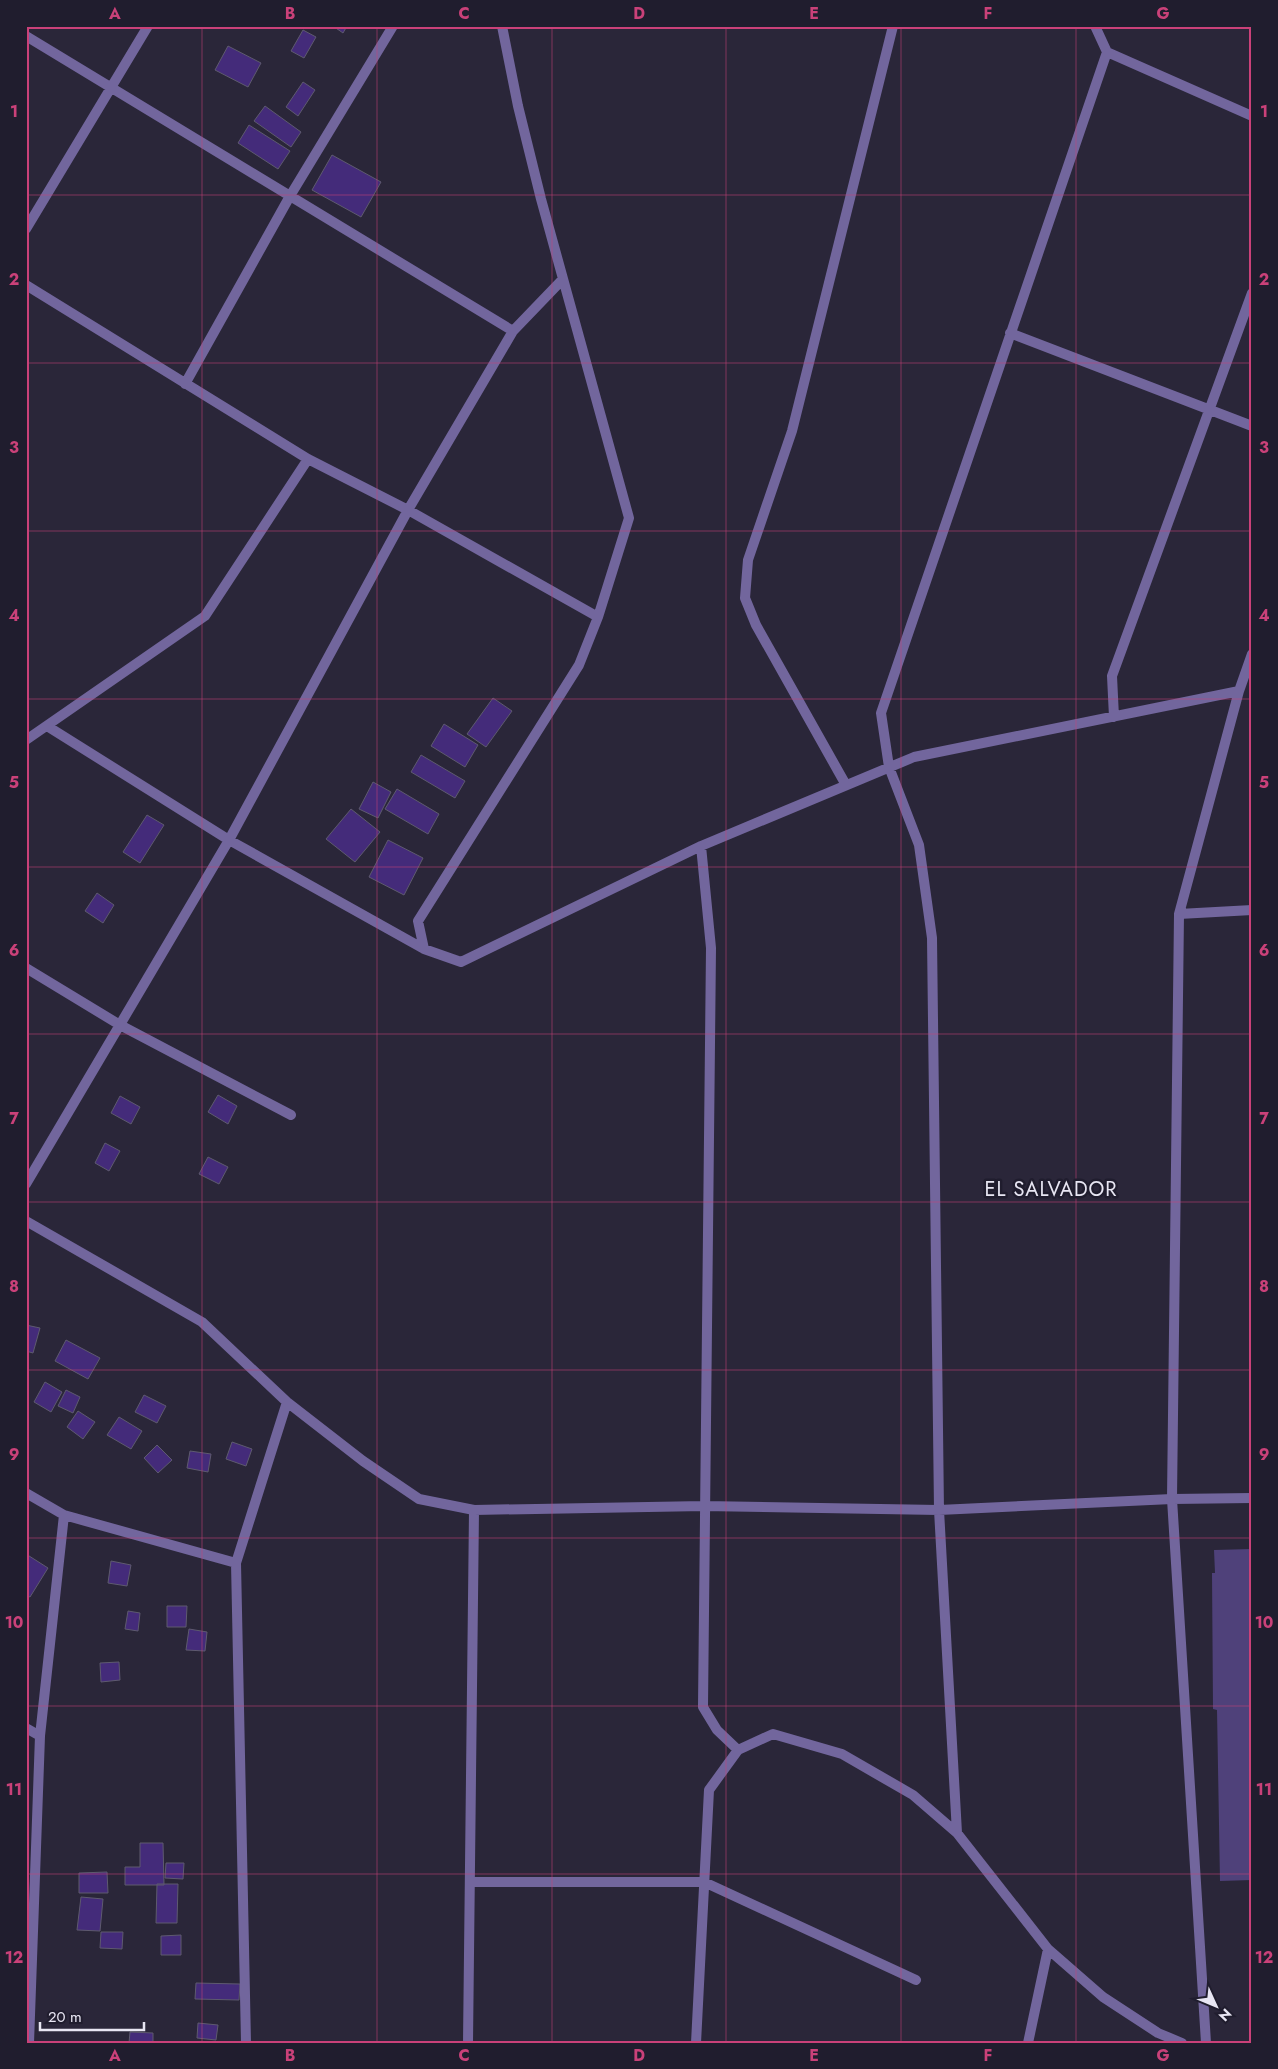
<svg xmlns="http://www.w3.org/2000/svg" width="1278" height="2069" viewBox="0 0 1278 2069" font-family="Jost,sans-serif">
<rect width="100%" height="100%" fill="#2a2639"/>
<path fill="#4f417a" d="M 1252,1549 L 1252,1880 L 1220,1881 L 1217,1710 L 1213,1709 L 1212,1573 L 1215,1573 L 1214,1550 Z"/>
<path fill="#442b7a" stroke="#5e5a6f" d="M 333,26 L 347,26 L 343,33 Z
M 303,30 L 316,37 L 304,58 L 291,51 Z
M 228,46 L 261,63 L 248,87 L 215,70 Z
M 303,82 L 315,90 L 298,116 L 286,107 Z
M 265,106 L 301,132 L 291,147 L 254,121 Z
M 249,125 L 290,151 L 278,169 L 238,143 Z
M 332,155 L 381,182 L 361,217 L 312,190 Z
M 493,698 L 512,711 L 486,747 L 467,734 Z
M 444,724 L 478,745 L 465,767 L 431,746 Z
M 421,755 L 465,781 L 455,798 L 411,772 Z
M 373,782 L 391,792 L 378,818 L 359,809 Z
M 397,789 L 439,814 L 428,834 L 385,809 Z
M 351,809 L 380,832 L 355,862 L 326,839 Z
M 147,815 L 164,825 L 140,863 L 123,852 Z
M 388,840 L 423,858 L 404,895 L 369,877 Z
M 97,893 L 114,905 L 103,923 L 85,911 Z
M 218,1095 L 237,1106 L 228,1124 L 208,1112 Z
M 120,1096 L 140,1107 L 131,1124 L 111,1113 Z
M 105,1143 L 120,1151 L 109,1171 L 95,1163 Z
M 208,1157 L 228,1167 L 219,1184 L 199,1174 Z
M 26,1325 L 40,1328 L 33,1353 L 26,1351 Z
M 66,1340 L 100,1358 L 88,1379 L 55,1361 Z
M 45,1382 L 62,1392 L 51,1412 L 34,1402 Z
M 66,1390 L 80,1397 L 73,1413 L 58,1406 Z
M 144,1395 L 166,1406 L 157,1423 L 135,1412 Z
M 78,1411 L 95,1422 L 83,1439 L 67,1427 Z
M 119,1417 L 142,1431 L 131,1449 L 107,1435 Z
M 232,1442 L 252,1449 L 246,1466 L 226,1459 Z
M 157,1445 L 172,1460 L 158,1473 L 144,1458 Z
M 190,1451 L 211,1454 L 208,1472 L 187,1468 Z
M 26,1554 L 48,1568 L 30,1597 L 26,1595 Z
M 111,1561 L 131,1565 L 127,1586 L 108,1583 Z
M 167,1606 L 187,1606 L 186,1627 L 167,1627 Z
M 128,1611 L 140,1613 L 138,1631 L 125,1629 Z
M 189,1629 L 207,1632 L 205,1651 L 186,1650 Z
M 119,1662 L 120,1680 L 101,1682 L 100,1663 Z
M 140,1843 L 163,1843 L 164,1885 L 125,1885 L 125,1867 L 140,1867 Z
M 166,1863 L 184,1863 L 183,1879 L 165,1878 Z
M 107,1872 L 108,1893 L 79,1893 L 79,1873 Z
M 157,1884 L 178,1884 L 177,1923 L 156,1923 Z
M 81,1897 L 103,1899 L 100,1931 L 77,1930 Z
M 101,1932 L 123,1932 L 122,1949 L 100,1948 Z
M 181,1935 L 181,1955 L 161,1955 L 161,1936 Z
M 196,1983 L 240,1984 L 239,2000 L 195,1999 Z
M 198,2023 L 218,2025 L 216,2040 L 197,2038 Z
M 130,2032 L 153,2033 L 153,2043 L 129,2043 Z"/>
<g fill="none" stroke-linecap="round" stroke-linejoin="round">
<path stroke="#72669d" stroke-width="10" d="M 26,36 L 513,331
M 1107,52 L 1252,116
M 26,229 L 148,26
M 26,285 L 308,459 L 408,510 L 598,617
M 1010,333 L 1252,426
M 185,384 L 290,196 L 393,26
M 1114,717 L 1112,676 L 1252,293
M 47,726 L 229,840 L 424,949 L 461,962 L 701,846 L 914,757 L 1239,691
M 26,740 L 205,616 L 308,459
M 846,785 L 756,625 L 745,598 L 748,560 L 792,431 L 893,26
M 701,846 L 711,948 L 703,1707 L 717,1730 L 738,1750
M 1179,914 L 1252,910
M 424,949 L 418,921 L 579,665 L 598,617 L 629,518 L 541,199 L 518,106 L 502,26
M 26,968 L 120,1025 L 291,1115
M 26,1184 L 229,840 L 408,510 L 513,331 L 563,279
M 26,1221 L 202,1322 L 287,1402 L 363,1461 L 419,1499 L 474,1510 L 704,1506 L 939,1510 L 1172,1499 L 1252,1498
M 26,1493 L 64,1515 L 236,1563
M 26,1728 L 40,1736
M 957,1833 L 939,1510 L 932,938 L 919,845 L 889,767 L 881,713 L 1107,52 L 1095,26
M 470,1882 L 704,1882 L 916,1980
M 29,2043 L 40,1736 L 64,1515
M 246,2043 L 236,1563 L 287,1402
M 468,2043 L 474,1510
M 696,2043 L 709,1790 L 738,1750 L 773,1734 L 842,1754 L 913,1795 L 957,1833 L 1048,1949 L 1103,1997 L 1158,2033 L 1182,2043
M 1028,2043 L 1048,1949
M 1206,2043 L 1172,1499 L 1179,914 L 1239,691 L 1252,654"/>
</g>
<path fill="none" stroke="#ca4179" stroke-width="1" stroke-opacity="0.55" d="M 202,26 L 202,2043M 377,26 L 377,2043M 552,26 L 552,2043M 726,26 L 726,2043M 901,26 L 901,2043M 1076,26 L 1076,2043M 26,195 L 1252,195M 26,363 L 1252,363M 26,531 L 1252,531M 26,699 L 1252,699M 26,867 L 1252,867M 26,1034 L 1252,1034M 26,1202 L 1252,1202M 26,1370 L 1252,1370M 26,1538 L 1252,1538M 26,1706 L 1252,1706M 26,1874 L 1252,1874"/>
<g text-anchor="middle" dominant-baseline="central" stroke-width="5" stroke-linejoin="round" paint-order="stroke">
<g font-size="20" letter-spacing="1" fill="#e8e6f3" stroke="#201d2e">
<text x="1051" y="1189">EL SALVADOR</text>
</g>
</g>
<rect width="1278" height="2069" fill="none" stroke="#201d2e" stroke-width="55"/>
<g transform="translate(1216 2006) rotate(134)" stroke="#201d2e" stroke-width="4" paint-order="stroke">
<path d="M0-4L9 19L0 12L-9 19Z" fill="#e8e6f3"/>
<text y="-8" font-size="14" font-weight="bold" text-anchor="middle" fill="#e8e6f3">N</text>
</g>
<path d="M40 2022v8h104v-8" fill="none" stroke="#e8e6f3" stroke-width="2.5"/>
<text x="48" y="2022" font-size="15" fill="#e8e6f3" stroke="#201d2e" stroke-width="4" paint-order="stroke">20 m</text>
<rect x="28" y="28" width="1222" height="2014" fill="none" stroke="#ca4179" stroke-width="2"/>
<g font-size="16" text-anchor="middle" font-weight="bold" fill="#ca4179">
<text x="115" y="19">A</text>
<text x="290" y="19">B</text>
<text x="464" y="19">C</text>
<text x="639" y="19">D</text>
<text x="814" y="19">E</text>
<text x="988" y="19">F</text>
<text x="1163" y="19">G</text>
<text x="14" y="117">1</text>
<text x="1264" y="117">1</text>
<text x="14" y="285">2</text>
<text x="1264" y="285">2</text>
<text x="14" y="453">3</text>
<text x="1264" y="453">3</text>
<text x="14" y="621">4</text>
<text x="1264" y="621">4</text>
<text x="14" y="788">5</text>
<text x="1264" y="788">5</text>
<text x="14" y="956">6</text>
<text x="1264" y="956">6</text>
<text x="14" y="1124">7</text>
<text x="1264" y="1124">7</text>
<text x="14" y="1292">8</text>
<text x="1264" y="1292">8</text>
<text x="14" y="1460">9</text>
<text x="1264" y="1460">9</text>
<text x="14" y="1628">10</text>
<text x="1264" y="1628">10</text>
<text x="14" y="1795">11</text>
<text x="1264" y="1795">11</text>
<text x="14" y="1963">12</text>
<text x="1264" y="1963">12</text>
<text x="115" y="2061">A</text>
<text x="290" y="2061">B</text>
<text x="464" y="2061">C</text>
<text x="639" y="2061">D</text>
<text x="814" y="2061">E</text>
<text x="988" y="2061">F</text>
<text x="1163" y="2061">G</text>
</g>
</svg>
